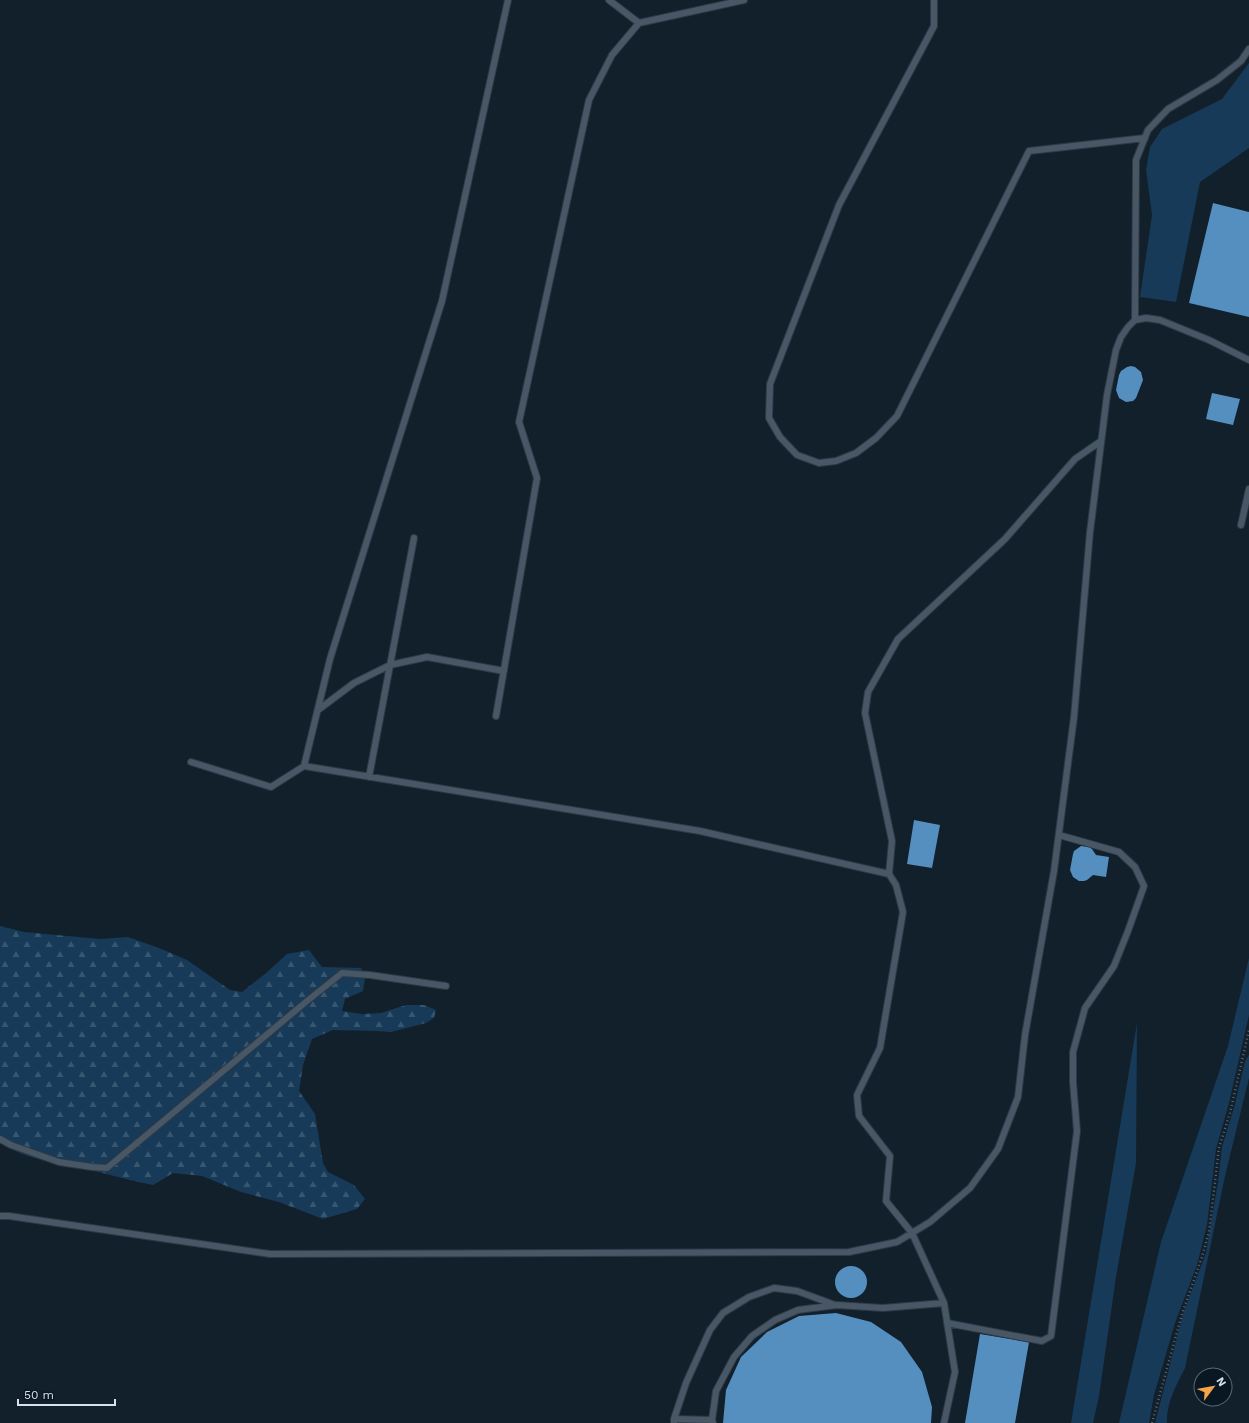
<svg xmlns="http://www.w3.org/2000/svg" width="1249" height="1423" viewBox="0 0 1249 1423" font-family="'Work Sans',sans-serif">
<defs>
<pattern id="forest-firs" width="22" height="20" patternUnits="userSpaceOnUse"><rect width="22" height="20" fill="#163a58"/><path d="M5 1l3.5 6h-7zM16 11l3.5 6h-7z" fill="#375670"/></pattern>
</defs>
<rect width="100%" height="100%" fill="#12202c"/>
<path fill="#163a58" d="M 1249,63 L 1249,148 L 1200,182 L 1176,302 L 1140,297 L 1152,215 L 1146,170 L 1150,147 L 1162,129 L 1222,99 Z
M 1249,958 L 1249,1015 L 1229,1103 L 1216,1149 L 1207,1225 L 1197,1265 L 1175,1323 L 1154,1395 L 1149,1423 L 1119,1423 L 1161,1242 L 1228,1046 Z
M 1137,1023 L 1136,1163 L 1116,1277 L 1099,1396 L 1093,1423 L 1071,1423 Z
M 1249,1055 L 1249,1078 L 1225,1176 L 1185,1368 C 1176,1386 1166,1403 1167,1423 L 1155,1423 L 1183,1314 L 1206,1253 L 1218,1182 L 1222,1147 L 1235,1104 L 1245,1061 Z"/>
<path fill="url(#forest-firs)" d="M 0,926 L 24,932 L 100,939 L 128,937 L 159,948 L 187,960 L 230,990 L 242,992 L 265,974 L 287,954 L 309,950 L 322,967 L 361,968 L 365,978 L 363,991 L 345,999 L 342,1011 L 362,1014 L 381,1013 L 406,1005 L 424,1005 L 436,1010 L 434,1018 L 426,1023 L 391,1032 L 377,1031 L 333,1030 L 312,1039 L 303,1065 L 299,1091 L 315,1114 L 323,1163 L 328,1172 L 354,1185 L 365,1199 L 357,1209 L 323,1219 L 279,1202 L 241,1192 L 202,1176 L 173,1173 L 153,1185 C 132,1181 112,1175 91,1170 C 57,1163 30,1161 0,1143 Z"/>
<path fill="#548fc0" d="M 1213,203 L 1249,212 L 1249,317 L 1189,303 Z
M 1131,366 L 1135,367 L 1141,372 L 1143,380 L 1136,398 L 1133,401 L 1126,402 L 1119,398 L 1116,390 L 1119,375 L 1121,371 L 1127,367 Z
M 1212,393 L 1240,399 L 1233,425 L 1206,419 Z
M 914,820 L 940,825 L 932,868 L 907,864 Z
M 1081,846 L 1089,847 L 1092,849 L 1096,855 L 1109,857 L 1106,877 L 1093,875 L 1087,880 L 1084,881 L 1079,881 L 1073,877 L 1070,870 L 1073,854 L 1074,851 Z
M835 1282a16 16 0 1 1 32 0a16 16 0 1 1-32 0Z
M 836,1313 L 871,1322 L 901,1342 L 922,1372 L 932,1407 L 931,1423 L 723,1423 L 726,1390 L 741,1357 L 767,1332 L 799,1316 Z
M 980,1334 L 1029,1342 L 1015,1423 L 965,1423 Z"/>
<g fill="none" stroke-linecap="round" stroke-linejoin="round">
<defs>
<path id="lane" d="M 609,0 L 639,23 L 744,0
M 934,0 L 934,26 L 839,205 L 770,384 L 769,418 L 780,437 L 797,455 L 819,463 L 836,461 L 856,453 L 876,438 L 897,416 L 1029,151 L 1145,138
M 1135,320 L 1136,160 L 1148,130 L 1168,109 L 1217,80 L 1241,61 L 1249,49
M 1241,525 L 1249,489
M 318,710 L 354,683 L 390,665 L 427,657 L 504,671
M 496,716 L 537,478 L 519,422 L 589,100 L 612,55 L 639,23
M 191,762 L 271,787 L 304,766 L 700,831 L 889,874 L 896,885 L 903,912 L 880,1048 L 857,1095 L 859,1116 L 890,1156 L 886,1201 L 912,1233 L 944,1303 L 955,1372 L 944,1423
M 304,766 L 330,659 L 442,301 L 508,0
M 369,777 L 414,538
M 889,874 L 892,841 L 865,713 L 868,692 L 898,639 L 1005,539 L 1075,459 L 1101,441
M 0,1139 L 11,1145 L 59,1162 L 92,1167 L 107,1168 L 307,1001 L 342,973 L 370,975 L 446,986
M 0,1216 L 9,1216 L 270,1254 L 849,1252 L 897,1242 L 930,1222 L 970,1188 L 998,1149 L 1018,1097 L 1025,1035 L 1054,871 L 1074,717 L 1090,532 L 1107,395 L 1116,350 L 1121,337 L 1128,327 L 1135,320 L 1146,318 L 1160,320 L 1209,340 L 1249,360
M 947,1323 L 1042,1341 L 1051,1336 L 1077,1131 L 1073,1082 L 1073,1052 L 1085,1008 L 1114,966 L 1128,931 L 1144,886 L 1135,867 L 1119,852 L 1059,835
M 674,1419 L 712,1420
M 674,1423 L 674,1419 L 686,1383 L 710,1330 L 723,1313 L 749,1297 L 774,1288 L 797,1291 L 835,1305
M 713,1423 L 712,1420 L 716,1391 L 734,1357 L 752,1336 L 775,1320 L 798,1310 L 837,1305 L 883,1308 L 944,1303"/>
</defs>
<use href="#lane" stroke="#303943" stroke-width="8"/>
<path stroke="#5b6772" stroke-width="2.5" stroke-dasharray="1 3" stroke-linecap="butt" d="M 1152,1423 L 1182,1314 L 1202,1257 L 1209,1232 L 1219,1148 L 1230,1113 L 1249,1030"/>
<use href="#lane" stroke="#485765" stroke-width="6"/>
</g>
<g transform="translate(1213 1387) rotate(58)"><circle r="19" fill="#091722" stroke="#5c6872"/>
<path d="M0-3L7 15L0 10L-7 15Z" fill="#f5a346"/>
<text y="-6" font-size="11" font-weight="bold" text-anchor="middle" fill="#d8e1e9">N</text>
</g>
<path d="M18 1399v6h97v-6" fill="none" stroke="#d8e1e9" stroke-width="2"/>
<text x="24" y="1399" font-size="12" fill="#d8e1e9" stroke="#091722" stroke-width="3" paint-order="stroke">50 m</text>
</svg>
